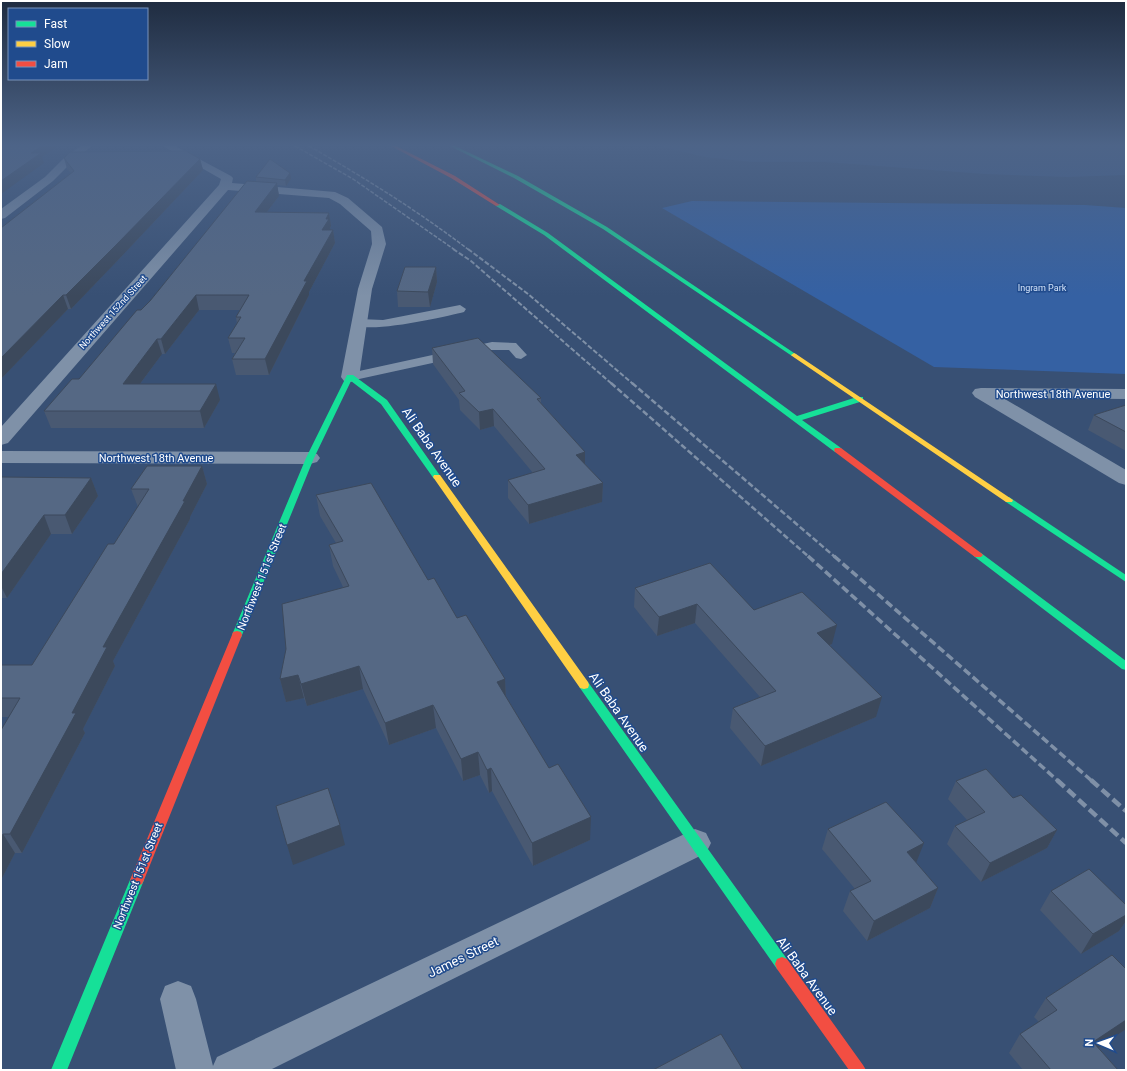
<svg xmlns="http://www.w3.org/2000/svg" width="1127" height="1071" viewBox="0 0 1127 1071" font-family="Roboto,sans-serif">
<rect width="100%" height="100%" fill="#385074"/>
<path fill="#3561a3" d="M 692,201 L 1085,205 L 1126,208 L 1126,374 L 934,367 L 662,208 Z"/>
<path fill="#3d5b8a" d="M 658,146 L 1126,146 L 1126,175 L 1067,177 L 985,174 L 825,162 L 751,162 L 705,157 Z"/>
<g fill="none" stroke-linecap="round" stroke-linejoin="round">
<path fill="#7f91a8" fill-rule="evenodd" d="M 460,305 L 466,309 L 464,312 C 448,316 362,336 353,323 L 359,319 L 383,320 Z
M 492,342 L 516,343 L 527,355 L 521,359 L 516,358 L 509,350 L 492,350 L 350,381 L 345,380 L 343,377 L 345,374 L 350,373 Z"/>
<path fill="#7f91a8" fill-rule="evenodd" d="M 81,146 L 92,146 L 73,161 L 53,181 L 5,218 L 1,219 L 1,209 L 45,177 L 65,157 Z
M 163,146 L 175,146 L 231,176 L 233,178 L 232,183 L 335,192 L 348,198 L 382,227 L 386,244 L 372,289 L 359,377 L 356,381 L 350,382 L 344,381 L 341,377 L 358,289 L 372,244 L 371,231 L 340,204 L 329,198 L 228,190 L 8,443 L 1,445 L 1,427 L 219,185 L 221,179 Z
M 981,388 L 1126,389 L 1126,399 L 1003,398 L 1126,470 L 1126,485 L 1119,483 L 975,397 L 972,393 L 975,389 Z
M 1,451 L 310,452 L 317,454 L 320,458 L 317,462 L 310,464 L 1,463 Z
M 695,829 L 706,833 L 711,843 L 706,853 L 270,1070 L 176,1070 L 160,999 L 165,986 L 178,981 L 191,986 L 196,999 L 213,1066 L 217,1057 Z"/>
<path fill="#16e098" fill-rule="evenodd" d="M 450,146 L 455,146 L 518,176 L 607,227 L 797,355 L 796,356 L 792,356 L 603,229 L 514,178 Z
M 496,204 L 500,204 L 548,233 L 797,416 L 857,397 L 863,397 L 863,401 L 802,420 L 841,448 L 842,450 L 841,452 L 835,452 L 544,235 L 496,206 Z
M 347,375 L 353,375 L 387,400 L 441,477 L 440,479 L 434,479 L 381,404 L 351,381 L 314,458 L 242,635 L 241,638 L 233,638 L 232,635 L 306,458 Z
M 1009,497 L 1126,575 L 1126,582 L 1006,502 L 1005,500 L 1006,498 Z
M 978,552 L 981,553 L 1126,661 L 1126,670 L 1122,669 L 975,557 L 973,555 L 975,553 Z
M 584,681 L 588,682 L 787,959 L 789,964 L 787,969 L 782,971 L 777,969 L 580,688 L 579,685 L 580,682 Z
M 137,874 L 142,876 L 144,880 L 67,1070 L 51,1070 L 130,880 L 132,876 Z"/>
<path fill="#ffcf43" fill-rule="evenodd" d="M 794,353 L 796,354 L 1013,500 L 1012,502 L 1006,502 L 792,356 L 791,355 Z
M 434,475 L 440,475 L 588,682 L 589,685 L 588,688 L 584,689 L 580,688 L 433,477 Z"/>
<path fill="#f24e42" fill-rule="evenodd" d="M 391,146 L 396,146 L 455,176 L 500,205 L 496,206 L 451,178 Z
M 835,448 L 841,448 L 981,553 L 983,555 L 981,557 L 975,557 L 835,452 L 834,450 Z
M 237,631 L 241,632 L 242,635 L 144,880 L 142,884 L 137,886 L 132,884 L 130,880 L 232,635 L 233,632 Z
M 782,957 L 787,959 L 863,1065 L 866,1070 L 849,1070 L 777,969 L 775,964 L 777,959 Z"/>
<path stroke="#7f90a7" stroke-width="1.5" stroke-dasharray="4 1.5" stroke-linecap="butt" d="M 295,146 L 353,179 L 455,250
M 309,146 C 365,178 418,211 469,250"/>
<path stroke="#7f90a7" stroke-width="2" stroke-dasharray="5 2" stroke-linecap="butt" d="M 453,249 L 471,261 L 612,384
M 468,249 L 528,294 L 633,384"/>
<path stroke="#7f90a7" stroke-width="2.5" stroke-dasharray="6 2.5" stroke-linecap="butt" d="M 611,383 L 809,557
M 632,383 L 835,557"/>
<path stroke="#7f90a7" stroke-width="3.5" stroke-dasharray="8 3.5" stroke-linecap="butt" d="M 808,556 L 1058,781
M 834,556 L 1092,781"/>
<path stroke="#7f90a7" stroke-width="4.5" stroke-dasharray="10 4.5" stroke-linecap="butt" d="M 1057,780 L 1126,843
M 1091,780 L 1126,811"/>
</g>
<path fill="#495972" d="M 64,158 L 200,159 L 203,170 L 120,258 L 71,309 L 68,309 L 1,379 L 1,228 L 71,173 L 67,169 Z
M 256,177 L 291,179 L 286,186 L 277,185 L 279,196 L 267,212 L 329,213 L 331,226 L 330,228 L 330,230 L 333,230 L 335,243 L 309,292 L 309,295 L 269,375 L 236,375 L 232,359 L 235,353 L 232,353 L 228,338 L 237,324 L 236,317 L 240,310 L 199,310 L 165,354 L 162,354 L 140,384 L 220,400 L 204,428 L 51,428 L 44,411 L 79,379 L 150,301 L 256,182 Z
M 436,267 L 437,282 L 430,307 L 398,307 L 397,291 Z
M 432,348 L 541,398 L 541,403 L 585,452 L 585,464 L 603,483 L 602,502 L 529,524 L 508,498 L 508,480 L 533,473 L 494,426 L 480,430 L 460,410 L 459,400 L 433,364 Z
M 1126,405 L 1126,451 L 1088,430 L 1094,415 Z
M 202,466 L 207,484 L 190,517 L 190,519 L 113,661 L 115,666 L 83,729 L 85,733 L 22,853 L 15,853 L 1,880 L 1,730 L 9,717 L 1,717 L 1,665 L 32,665 L 114,544 L 138,507 L 131,489 Z
M 1,477 L 91,478 L 98,496 L 72,534 L 51,534 L 7,598 L 1,598 Z
M 316,495 L 428,580 L 457,618 L 505,679 L 506,696 L 590,840 L 533,866 L 492,791 L 489,793 L 480,775 L 463,781 L 436,728 L 389,745 L 363,689 L 307,706 L 304,698 L 286,702 L 280,679 L 343,587 L 333,566 L 329,545 L 336,543 L 320,516 Z
M 635,588 L 754,610 L 832,644 L 830,645 L 876,717 L 761,766 L 730,728 L 733,708 L 760,697 L 695,623 L 657,636 L 634,607 Z
M 956,781 L 1013,798 L 1057,830 L 1047,848 L 981,882 L 947,844 L 955,826 L 967,820 L 948,799 Z
M 828,829 L 916,863 L 938,888 L 930,908 L 867,941 L 843,911 L 850,891 L 855,889 L 822,849 Z
M 1051,891 L 1126,905 L 1126,921 L 1119,931 L 1081,954 L 1040,910 Z
M 1126,969 L 1126,1029 L 1099,1048 L 1118,1070 L 1023,1070 L 1009,1053 L 1020,1034 L 1039,1022 L 1034,1017 L 1046,998 Z"/>
<path fill="#3c495c" d="M 42,146 L 59,146 L 42,157 L 44,163 L 1,194 L 1,181 L 31,153 Z
M 200,159 L 203,170 L 120,258 L 71,309 L 66,295 Z
M 290,173 L 291,179 L 286,186 L 285,180 Z
M 277,183 L 279,196 L 257,225 L 255,212 Z
M 329,213 L 331,226 L 330,228 L 331,232 L 322,230 L 326,219 Z
M 333,230 L 335,243 L 309,292 L 309,295 L 269,375 L 265,359 L 304,281 Z
M 436,267 L 437,282 L 430,307 L 428,292 Z
M 63,295 L 68,309 L 1,379 L 1,358 Z
M 196,295 L 199,310 L 165,354 L 161,339 Z
M 157,339 L 162,354 L 128,400 L 123,384 Z
M 216,384 L 220,400 L 204,428 L 200,411 Z
M 493,409 L 494,426 L 480,430 L 479,412 Z
M 585,452 L 585,470 L 576,455 Z
M 202,466 L 207,484 L 190,517 L 190,519 L 113,661 L 115,666 L 83,729 L 85,733 L 22,853 L 10,834 L 72,713 L 103,647 Z
M 91,478 L 98,496 L 72,534 L 65,515 Z
M 603,483 L 602,502 L 529,524 L 528,505 Z
M 44,515 L 51,534 L 7,598 L 1,586 L 1,574 Z
M 697,604 L 695,623 L 657,636 L 659,617 Z
M 837,625 L 832,644 L 812,652 L 817,633 Z
M 359,666 L 363,689 L 307,706 L 301,684 Z
M 298,675 L 304,698 L 286,702 L 280,679 Z
M 505,679 L 506,701 L 497,682 Z
M 882,697 L 876,717 L 761,766 L 765,746 Z
M 433,705 L 436,728 L 389,745 L 385,723 Z
M 478,752 L 480,775 L 463,781 L 461,759 Z
M 491,768 L 492,791 L 489,793 L 487,770 Z
M 591,817 L 590,840 L 533,866 L 532,843 Z
M 340,825 L 345,845 L 293,865 L 287,845 Z
M 1057,830 L 1047,848 L 981,882 L 990,863 Z
M 3,834 L 15,853 L 1,880 L 1,838 Z
M 924,843 L 916,863 L 907,852 Z
M 938,888 L 930,908 L 867,941 L 874,921 Z
M 1126,915 L 1126,921 L 1119,931 L 1081,954 L 1093,934 Z
M 1126,1020 L 1126,1029 L 1080,1061 L 1093,1042 Z"/>
<path fill="#556884" stroke="#3c495c" d="M 1,146 L 42,146 L 31,153 L 41,153 L 1,181 Z
M 186,151 L 200,159 L 116,245 L 66,295 L 63,295 L 1,358 L 1,228 L 74,171 L 64,158 L 70,152 Z
M 270,159 L 290,173 L 285,180 L 256,177 Z
M 247,181 L 277,183 L 255,212 L 329,213 L 326,219 L 329,219 L 322,230 L 333,230 L 304,281 L 307,281 L 265,359 L 232,359 L 245,338 L 228,338 L 241,317 L 236,317 L 249,295 L 196,295 L 161,339 L 157,339 L 123,384 L 216,384 L 200,411 L 44,411 L 72,379 L 79,379 L 137,310 L 141,310 L 150,301 Z
M 405,267 L 436,267 L 428,292 L 397,291 Z
M 478,338 L 541,398 L 537,399 L 585,452 L 576,455 L 603,483 L 528,505 L 508,480 L 545,469 L 493,409 L 479,412 L 459,393 L 465,391 L 432,348 Z
M 1126,405 L 1126,432 L 1094,415 Z
M 147,466 L 202,466 L 183,501 L 185,501 L 103,647 L 107,647 L 72,713 L 76,713 L 10,834 L 3,834 L 1,838 L 1,730 L 20,698 L 1,698 L 1,665 L 32,665 L 108,544 L 114,544 L 149,489 L 131,489 Z
M 1,477 L 91,478 L 65,515 L 44,515 L 1,574 Z
M 371,483 L 428,580 L 434,578 L 457,618 L 466,615 L 505,679 L 497,682 L 549,768 L 558,764 L 591,817 L 532,843 L 491,768 L 487,770 L 478,752 L 461,759 L 433,705 L 385,723 L 359,666 L 301,684 L 298,675 L 280,679 L 286,649 L 282,604 L 349,586 L 329,545 L 343,541 L 316,495 Z
M 710,563 L 754,610 L 802,592 L 837,625 L 817,633 L 882,697 L 765,746 L 733,708 L 776,691 L 697,604 L 659,617 L 635,588 Z
M 986,769 L 1013,798 L 1021,795 L 1057,830 L 990,863 L 955,826 L 985,812 L 956,781 Z
M 328,788 L 340,825 L 287,845 L 276,806 Z
M 886,802 L 924,843 L 907,852 L 938,888 L 874,921 L 850,891 L 871,881 L 828,829 Z
M 1089,869 L 1126,905 L 1126,915 L 1093,934 L 1051,891 Z
M 1112,955 L 1126,969 L 1126,1020 L 1093,1042 L 1118,1070 L 1051,1070 L 1020,1034 L 1057,1010 L 1046,998 Z
M 721,1034 L 743,1070 L 653,1070 Z"/>
<linearGradient id="sky" x2="0" y2="1"><stop stop-color="#1f2c40"/><stop offset="0.49" stop-color="#4d6488"/><stop offset="1" stop-color="#4d6488" stop-opacity="0"/></linearGradient>
<rect width="1127" height="296" fill="url(#sky)"/>
<g text-anchor="middle" dominant-baseline="central" stroke-width="3" stroke-linejoin="round" paint-order="stroke">
<g font-size="9" fill="#d3e3f9" stroke="#204b8d">
<text x="1042" y="288">Ingram Park</text>
</g>
<g font-size="9" fill="#fff" stroke="#204b8d">
<text transform="translate(113 312) rotate(-48)">Northwest 152nd Street</text>
</g>
<g font-size="11" fill="#fff" stroke="#204b8d">
<text x="1053" y="394">Northwest 18th Avenue</text>
<text x="156" y="458">Northwest 18th Avenue</text>
<text transform="translate(262 577) rotate(-68)">Northwest 151st Street</text>
<text transform="translate(138 876) rotate(-68)">Northwest 151st Street</text>
</g>
<g font-size="13" fill="#fff" stroke="#204b8d">
<text transform="translate(432 447) rotate(55)">Ali Baba Avenue</text>
<text transform="translate(619 712) rotate(55)">Ali Baba Avenue</text>
<text transform="translate(463 957) rotate(-26)">James Street</text>
<text transform="translate(807 976) rotate(54)">Ali Baba Avenue</text>
</g>
</g>
<rect width="1127" height="1071" fill="none" stroke="#ffffff" stroke-width="4"/>
<rect x="8" y="8" width="140" height="72" fill="#204b8d" stroke="#7993bb"/>
<rect x="16" y="21" width="20" height="6" fill="#16e098" stroke="#7993bb"/>
<text x="44" y="28" font-size="12" fill="#ffffff">Fast</text>
<rect x="16" y="41" width="20" height="6" fill="#ffcf43" stroke="#7993bb"/>
<text x="44" y="48" font-size="12" fill="#ffffff">Slow</text>
<rect x="16" y="61" width="20" height="6" fill="#f24e42" stroke="#7993bb"/>
<text x="44" y="68" font-size="12" fill="#ffffff">Jam</text>
<g transform="translate(1099 1043) rotate(272)" stroke="#204b8d" stroke-width="3" paint-order="stroke">
<path d="M0-3L7 15L0 10L-7 15Z" fill="#ffffff"/>
<text y="-6" font-size="11" font-weight="bold" text-anchor="middle" fill="#ffffff">N</text>
</g>
</svg>
